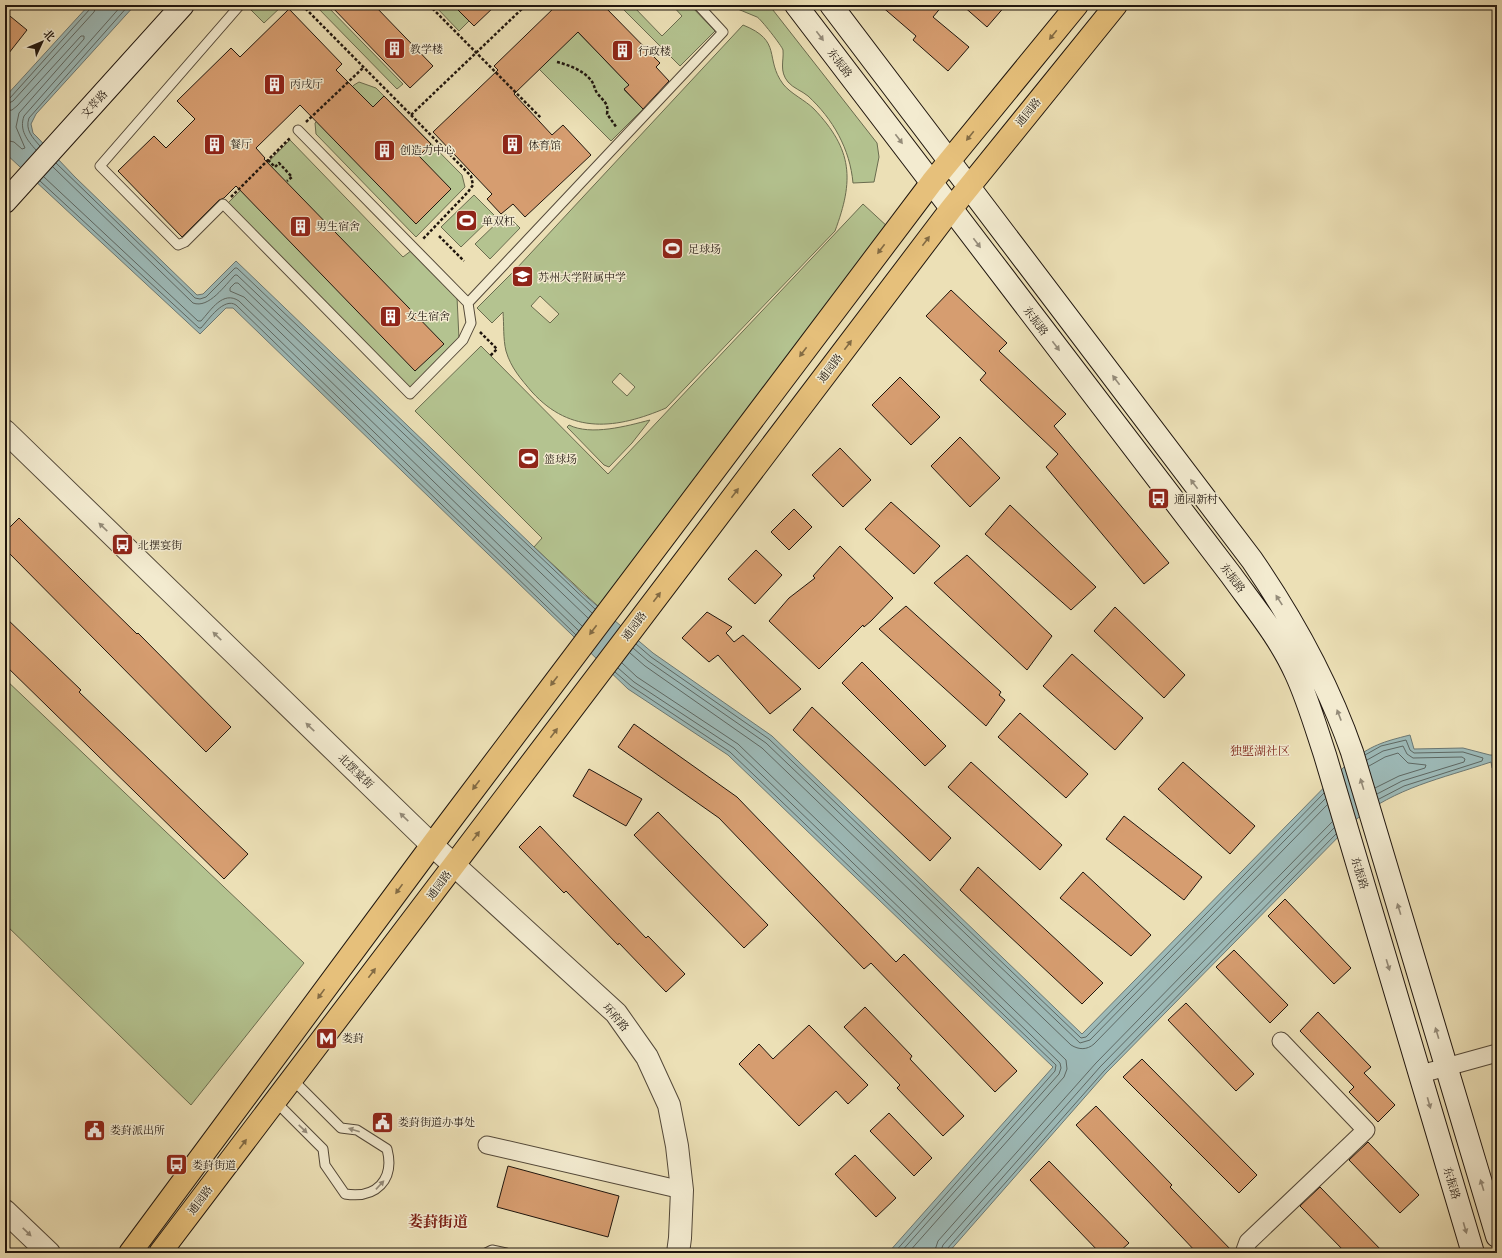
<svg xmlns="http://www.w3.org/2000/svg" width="1502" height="1258" viewBox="0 0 1502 1258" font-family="'Libre Caslon Text','Noto Serif SC',serif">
<rect width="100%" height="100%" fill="#ece0b6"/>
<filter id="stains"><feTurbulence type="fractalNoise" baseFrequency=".005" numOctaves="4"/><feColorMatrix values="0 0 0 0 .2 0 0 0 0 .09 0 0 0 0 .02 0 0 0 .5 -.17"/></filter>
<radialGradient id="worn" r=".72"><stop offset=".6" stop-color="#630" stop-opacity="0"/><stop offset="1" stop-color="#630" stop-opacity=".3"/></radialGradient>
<path fill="#b4c390" stroke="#6a6c4f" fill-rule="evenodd" d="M 256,5 L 283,5 L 264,23 L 251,10 Z
M 315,5 L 326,5 L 403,84 L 397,89 Z
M 434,5 L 453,5 L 469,21 L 459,31 Z
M 619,5 L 632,5 L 662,36 L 682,16 L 672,5 L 690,5 L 715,31 L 680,66 Z
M 728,5 L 769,5 L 877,143 L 879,157 L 874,182 L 853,183 C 850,149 833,119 808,96 C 802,91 793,88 788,82 C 779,71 784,61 783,50 C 782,46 760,18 757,17 C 747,13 738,9 728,5 Z
M 570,24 L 629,85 L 624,90 L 643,109 L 611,141 L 539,69 Z
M 743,25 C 783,41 764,58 783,84 C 791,94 805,100 814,109 C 853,150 854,180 835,231 L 666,408 C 617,429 571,435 532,392 C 521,379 511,368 506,351 C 503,339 504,324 503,312 L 492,323 L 477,308 L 516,269 ZM 540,296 L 559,314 L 550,323 L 531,306 ZM 620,373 L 635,387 L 627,396 L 612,382 Z
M 359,82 L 376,88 L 462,175 L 465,187 L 416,237 L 316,134 L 315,123 L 354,85 Z
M 290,140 L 403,257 L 412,250 L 457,297 L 459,339 L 409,390 L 227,204 Z
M 474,195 L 494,215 L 461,247 L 441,227 Z
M 863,204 L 889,228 L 600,608 L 534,547 L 542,538 L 415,411 L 481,346 L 608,474 Z
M 506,214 L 520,228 L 490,259 L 475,244 Z
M 650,420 L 632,443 L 609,467 L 604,465 L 567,427 L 569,425 C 591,436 627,426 650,420 Z
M 5,679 L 304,963 L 191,1105 L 5,924 Z"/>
<path fill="#9dbab8" stroke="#6b7874" d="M 89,5 L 135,5 L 36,114 L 31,124 L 33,133 L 37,137 L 75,177 L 197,295 L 203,294 L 236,261 L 582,593 L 653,653 L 772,736 L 1082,1034 L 1348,763 C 1372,745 1382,742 1410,735 L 1414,749 L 1463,748 L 1490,755 L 1495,755 L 1497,753 L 1497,769 L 1492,768 L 1491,762 C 1440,779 1397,787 1354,821 L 1106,1073 L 948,1253 L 888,1253 L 1053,1067 L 728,755 L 628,689 L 233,308 L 226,308 L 200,334 L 5,153 L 5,97 Z"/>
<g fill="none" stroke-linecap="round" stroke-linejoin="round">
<path stroke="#5e6863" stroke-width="1" d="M 5,100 L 10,98 L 90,9 L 92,5
M 5,105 L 13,101 L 94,12 L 97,5
M 5,111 L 12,110 L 17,106 L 81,36 L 84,36 L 84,39 L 19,113 L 16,127 L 25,148 L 22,149 L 14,142 L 5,140
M 40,146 C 32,137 25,130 29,118 L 129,5
M 36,150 C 27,140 19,130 24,116 L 122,5
M 56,163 L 195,298 L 200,299 L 206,297 L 235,268 L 237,268 L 595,609
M 53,167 L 193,303 C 209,309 225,285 235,275 L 237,275 L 592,613
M 44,177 L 198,321 L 201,321 C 211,310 223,290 239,301 L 579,631
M 40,181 L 199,328 L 201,328 C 209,319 224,297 236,305 L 576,635
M 582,626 L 244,297 L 230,291 L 230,288 L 235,283 L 238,283 L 588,618
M 636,644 L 651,657 L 769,739 L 1081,1038 L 1086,1037 L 1324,793
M 633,648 L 648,661 L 766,743 L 1080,1043 L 1090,1040 L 1325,799
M 630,653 L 645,666 L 762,748 L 1071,1045 C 1079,1050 1087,1050 1094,1044 L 1327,805
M 622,663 L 637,677 L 738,744 L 1066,1060 L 1067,1069 L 1064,1077 L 908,1253
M 618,668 L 634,682 L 734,748 L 1060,1063 L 1061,1068 L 1059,1074 L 900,1253
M 615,672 L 631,686 L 730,752 L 1056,1065 L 1055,1071 L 894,1253
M 1365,755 L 1381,746 L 1406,740 L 1410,750 L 1414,753 L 1463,752 L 1483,758 L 1482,761 L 1404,786 L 1379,799
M 1367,760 L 1383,751 L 1403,746 L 1407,754 L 1413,758 L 1462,757 L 1465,759 L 1464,762 L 1402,781 L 1377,794
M 1369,766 L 1385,757 L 1398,753 L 1408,763 L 1426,765 L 1425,768 L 1399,776 L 1375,788
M 934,1253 L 938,1241 L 1096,1063 L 1332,822
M 940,1253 L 943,1245 L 1100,1067 L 1334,828
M 946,1253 L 947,1249 L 1104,1071 L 1336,834"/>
</g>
<path fill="#d69d70" stroke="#20160e" d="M 330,5 L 374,5 L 433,66 L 410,88 Z
M 453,5 L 496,5 L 474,26 Z
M 557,5 L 603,5 L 660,63 L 656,67 L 669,81 L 643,109 L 624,89 L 629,85 L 578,32 L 514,94 L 552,135 L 563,125 L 591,155 L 525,217 L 513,204 L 501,214 L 487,199 L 492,194 L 433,132 L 498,70 L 494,66 Z
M 880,5 L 943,5 L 933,17 L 969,47 L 948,71 L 913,40 L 916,36 Z
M 962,5 L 1006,5 L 987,27 Z
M 289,9 L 342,64 L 336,70 L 373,107 L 384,96 L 431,144 L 419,156 L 451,189 L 416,224 L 300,105 L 256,148 L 265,158 L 264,159 L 444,344 L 415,371 L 236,186 L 224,198 L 219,200 L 182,237 L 118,171 L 154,136 L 166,148 L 195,119 L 177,101 L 231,48 L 240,57 Z
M 5,12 L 27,30 L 5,58 Z
M 951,290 L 1007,343 L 999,351 L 1066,414 L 1054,426 L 1169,563 L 1144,584 L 1046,467 L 1058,454 L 980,380 L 986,373 L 926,316 Z
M 900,377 L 940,417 L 911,445 L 872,405 Z
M 960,437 L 1000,478 L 970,507 L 931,466 Z
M 840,448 L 871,480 L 843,507 L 812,475 Z
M 891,502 L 940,546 L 914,574 L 865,529 Z
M 1010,505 L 1096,587 L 1071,610 L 985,534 Z
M 794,509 L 812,527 L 789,550 L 771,532 Z
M 19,518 L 137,634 L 138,633 L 231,727 L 206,752 L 5,549 L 5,532 Z
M 840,546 L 893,598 L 871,621 L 864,627 L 863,625 L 819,669 L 769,621 L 789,598 L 815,578 L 813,576 Z
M 756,550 L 782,575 L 755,604 L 728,579 Z
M 967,555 L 1052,636 L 1027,670 L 934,583 Z
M 906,606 L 1001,692 L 999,695 L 1005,700 L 986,726 L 879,629 Z
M 1115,607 L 1185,675 L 1164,698 L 1094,631 Z
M 707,612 L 732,627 L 726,633 L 734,642 L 743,635 L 801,689 L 770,714 L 718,655 L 709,662 L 682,638 Z
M 5,617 L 81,690 L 79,692 L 248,854 L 224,879 L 5,665 Z
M 1072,654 L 1143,718 L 1115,750 L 1043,686 Z
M 862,662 L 946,746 L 925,766 L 842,683 Z
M 812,707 L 951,838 L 930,861 L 793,730 Z
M 1020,713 L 1088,774 L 1066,798 L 998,737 Z
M 634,724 L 737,797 L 896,962 L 904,954 L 1017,1071 L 995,1092 L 871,963 L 864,969 L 719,818 L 618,747 Z
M 971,762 L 1062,845 L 1040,870 L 948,787 Z
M 1183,762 L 1255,826 L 1230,854 L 1158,789 Z
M 589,769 L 642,799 L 626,826 L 573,796 Z
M 658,812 L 768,925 L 744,948 L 634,835 Z
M 1124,816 L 1202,877 L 1184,900 L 1106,839 Z
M 540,826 L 646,938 L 648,936 L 685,974 L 666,992 L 619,943 L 618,945 L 566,891 L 564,893 L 519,847 Z
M 978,867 L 1103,983 L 1082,1004 L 960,890 Z
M 1083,872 L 1151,935 L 1131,956 L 1060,898 Z
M 1285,899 L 1351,968 L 1334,984 L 1268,916 Z
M 1234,950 L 1288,1005 L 1270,1023 L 1216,967 Z
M 1186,1003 L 1254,1074 L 1236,1091 L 1168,1020 Z
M 865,1007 L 912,1056 L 910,1059 L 964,1116 L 943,1136 L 897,1088 L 900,1085 L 844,1027 Z
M 1318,1012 L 1371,1067 L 1364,1073 L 1395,1105 L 1378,1122 L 1349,1092 L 1354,1087 L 1300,1031 Z
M 809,1025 L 868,1085 L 848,1104 L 836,1091 L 799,1126 L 739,1064 L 759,1044 L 773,1059 Z
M 1142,1059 L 1257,1175 L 1239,1193 L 1123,1077 Z
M 1096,1106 L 1172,1185 L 1170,1187 L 1234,1253 L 1197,1253 L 1076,1125 Z
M 889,1113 L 932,1158 L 914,1176 L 870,1131 Z
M 1368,1142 L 1419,1195 L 1400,1213 L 1349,1160 Z
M 855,1155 L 896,1198 L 876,1217 L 835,1174 Z
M 1049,1161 L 1129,1243 L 1118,1253 L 1100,1253 L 1030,1180 Z
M 508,1166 L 619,1196 L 608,1237 L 497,1207 Z
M 1320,1187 L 1384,1253 L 1346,1253 L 1300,1206 Z"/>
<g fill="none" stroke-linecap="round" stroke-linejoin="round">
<defs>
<path id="service" d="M 240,5 L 100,166 L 178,245 L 185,242 L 223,204 L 410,394 L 463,340 L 471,323 L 468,303
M 298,130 L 468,303 L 723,32 L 698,5
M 275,1101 L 323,1149 L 325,1165 L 345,1194 C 376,1199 395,1180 387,1149 L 357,1130 L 341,1128 L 292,1079
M 486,1253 L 492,1250 L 506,1253"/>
<path id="minor" d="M 1421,1074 L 1497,1053
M 487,1145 L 682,1190
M 1244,1253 L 1248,1242 L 1366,1130 L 1281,1041"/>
<path id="tertiary" d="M 5,431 L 432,845 L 616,1013 L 647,1057 L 669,1105 L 677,1146 L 682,1190 L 680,1238 L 678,1253
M 5,1211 L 49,1253"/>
<path id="secondary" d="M 796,5 L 1231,575 C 1254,607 1280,638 1296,674 C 1308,700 1316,728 1325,755 L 1473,1253
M 831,5 L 1252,560 C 1294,621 1328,683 1352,752 L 1497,1236
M 5,202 L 183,5"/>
<path id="primary" d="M 130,1253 L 432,845 L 932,182 L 1077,5
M 160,1253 L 951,209 L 1116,5"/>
</defs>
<use href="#service" stroke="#534838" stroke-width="11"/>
<use href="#minor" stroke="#534838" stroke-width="19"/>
<use href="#tertiary" stroke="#534838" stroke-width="24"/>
<use href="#secondary" stroke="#20160e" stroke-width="24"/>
<use href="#primary" stroke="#20160e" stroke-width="24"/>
<path stroke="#20160e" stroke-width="2.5" stroke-dasharray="3 2" stroke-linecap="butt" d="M 302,5 L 411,115 L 526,5
M 429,5 L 541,118
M 557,62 C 569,65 582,70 590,79 C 594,83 594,88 597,93 C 603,101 609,103 607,114 L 617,128
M 411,115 L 471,176 L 473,185 L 468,192 L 422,240
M 306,122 L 364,67
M 268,160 L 275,167 L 279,163 L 292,177 L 287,181
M 231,197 L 290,138
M 439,236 L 464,261
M 480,332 L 497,349 L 490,356"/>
<use href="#service" stroke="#f3ebd0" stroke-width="9"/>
<use href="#minor" stroke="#f3ebd0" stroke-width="17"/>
<use href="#tertiary" stroke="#f3ebd0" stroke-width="22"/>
<use href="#secondary" stroke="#f3ebd0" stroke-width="22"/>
<use href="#primary" stroke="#e6c07b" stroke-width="22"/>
</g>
<defs><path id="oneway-solid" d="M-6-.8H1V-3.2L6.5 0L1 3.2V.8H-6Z"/></defs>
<g fill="#836b44">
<use href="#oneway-solid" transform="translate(1053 35) rotate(129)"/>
<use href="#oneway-solid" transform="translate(970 136) rotate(129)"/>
<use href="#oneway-solid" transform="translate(926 241) rotate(-53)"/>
<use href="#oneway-solid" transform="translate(881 249) rotate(127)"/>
<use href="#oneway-solid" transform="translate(848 345) rotate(-53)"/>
<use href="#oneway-solid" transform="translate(803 352) rotate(127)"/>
<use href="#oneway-solid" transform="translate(735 493) rotate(-53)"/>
<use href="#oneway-solid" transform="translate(657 597) rotate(-53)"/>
<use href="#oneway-solid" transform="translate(593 630) rotate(127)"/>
<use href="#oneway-solid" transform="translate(554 681) rotate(127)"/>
<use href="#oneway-solid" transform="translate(554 733) rotate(-53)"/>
<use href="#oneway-solid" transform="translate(476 785) rotate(127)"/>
<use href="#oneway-solid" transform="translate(476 836) rotate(-53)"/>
<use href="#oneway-solid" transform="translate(399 889) rotate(126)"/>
<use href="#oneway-solid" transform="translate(372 973) rotate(-53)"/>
<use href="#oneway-solid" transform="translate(321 994) rotate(126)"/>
<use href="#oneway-solid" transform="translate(243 1144) rotate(-53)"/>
</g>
<g fill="#948b79">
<use href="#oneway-solid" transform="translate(820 36) rotate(53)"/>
<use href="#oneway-solid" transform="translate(899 139) rotate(53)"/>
<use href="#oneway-solid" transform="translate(977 243) rotate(53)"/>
<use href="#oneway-solid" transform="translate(1056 346) rotate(53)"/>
<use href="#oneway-solid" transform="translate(1116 380) rotate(-127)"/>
<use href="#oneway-solid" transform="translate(1194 484) rotate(-127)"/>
<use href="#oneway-solid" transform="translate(103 527) rotate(-136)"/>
<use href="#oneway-solid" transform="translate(1279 600) rotate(-123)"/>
<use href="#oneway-solid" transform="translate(217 636) rotate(-136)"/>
<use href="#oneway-solid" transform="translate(1339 715) rotate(-111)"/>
<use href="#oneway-solid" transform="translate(310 727) rotate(-136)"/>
<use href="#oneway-solid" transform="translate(1362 784) rotate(-107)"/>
<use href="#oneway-solid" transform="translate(404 817) rotate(-136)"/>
<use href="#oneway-solid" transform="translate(1399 909) rotate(-107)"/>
<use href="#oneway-solid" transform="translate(1388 965) rotate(73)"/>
<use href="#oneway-solid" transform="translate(1437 1033) rotate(-107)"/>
<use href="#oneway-solid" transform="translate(1429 1103) rotate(74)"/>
<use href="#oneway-solid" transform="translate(303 1129) rotate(44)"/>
<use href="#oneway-solid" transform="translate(354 1130) rotate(-163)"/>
<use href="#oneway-solid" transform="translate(380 1185) rotate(-47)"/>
<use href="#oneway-solid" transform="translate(1482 1185) rotate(-107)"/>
<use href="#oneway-solid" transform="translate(1465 1228) rotate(74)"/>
<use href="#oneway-solid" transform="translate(27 1232) rotate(44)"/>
</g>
<defs>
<symbol id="building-square" viewBox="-11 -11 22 22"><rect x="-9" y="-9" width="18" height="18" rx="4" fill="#8f2418" stroke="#f3ebd0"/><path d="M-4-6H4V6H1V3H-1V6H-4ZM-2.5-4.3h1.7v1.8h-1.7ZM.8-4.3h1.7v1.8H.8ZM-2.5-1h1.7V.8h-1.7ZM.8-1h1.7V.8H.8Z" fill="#fff"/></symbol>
<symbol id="stadium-square" viewBox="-11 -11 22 22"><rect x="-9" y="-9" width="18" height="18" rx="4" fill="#8f2418" stroke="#f3ebd0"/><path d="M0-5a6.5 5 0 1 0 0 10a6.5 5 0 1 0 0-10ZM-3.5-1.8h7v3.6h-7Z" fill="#fff"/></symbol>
<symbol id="school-square" viewBox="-11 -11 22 22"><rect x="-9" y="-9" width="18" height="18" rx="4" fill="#8f2418" stroke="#f3ebd0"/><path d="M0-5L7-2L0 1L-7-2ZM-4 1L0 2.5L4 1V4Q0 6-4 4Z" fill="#fff"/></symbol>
<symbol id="bus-square" viewBox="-11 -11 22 22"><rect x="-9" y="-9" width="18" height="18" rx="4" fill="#8f2418" stroke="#f3ebd0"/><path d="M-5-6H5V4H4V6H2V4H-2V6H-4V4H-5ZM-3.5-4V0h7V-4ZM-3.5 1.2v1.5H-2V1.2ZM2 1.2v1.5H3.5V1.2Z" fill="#fff"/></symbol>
<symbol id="metro-square" viewBox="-11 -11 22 22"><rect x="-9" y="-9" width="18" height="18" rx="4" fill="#8f2418" stroke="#f3ebd0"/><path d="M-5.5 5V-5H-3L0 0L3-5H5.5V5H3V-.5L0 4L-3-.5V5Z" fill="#fff"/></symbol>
<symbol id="civic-square" viewBox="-11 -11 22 22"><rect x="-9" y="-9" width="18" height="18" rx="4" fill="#8f2418" stroke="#f3ebd0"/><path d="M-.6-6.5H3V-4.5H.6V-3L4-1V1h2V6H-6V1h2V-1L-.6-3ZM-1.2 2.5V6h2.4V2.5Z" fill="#fff"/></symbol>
</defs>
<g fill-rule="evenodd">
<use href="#building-square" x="382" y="36" width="25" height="25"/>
<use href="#building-square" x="610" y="38" width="25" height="25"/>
<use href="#building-square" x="262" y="72" width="25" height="25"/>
<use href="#building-square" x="202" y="132" width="25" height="25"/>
<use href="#building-square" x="500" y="132" width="25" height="25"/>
<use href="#building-square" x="372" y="138" width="25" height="25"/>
<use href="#stadium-square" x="454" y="208" width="25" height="25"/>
<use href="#building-square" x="288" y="214" width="25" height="25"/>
<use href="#stadium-square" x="660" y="236" width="25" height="25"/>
<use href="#school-square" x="510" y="264" width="25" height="25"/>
<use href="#building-square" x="378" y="304" width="25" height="25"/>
<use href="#stadium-square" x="516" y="446" width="25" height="25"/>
<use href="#bus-square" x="1146" y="486" width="25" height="25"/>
<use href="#bus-square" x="110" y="532" width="25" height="25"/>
<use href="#metro-square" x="314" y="1026" width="25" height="25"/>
<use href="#civic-square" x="370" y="1110" width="25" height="25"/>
<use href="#civic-square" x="82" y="1118" width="25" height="25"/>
<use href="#bus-square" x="164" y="1152" width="25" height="25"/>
</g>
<g text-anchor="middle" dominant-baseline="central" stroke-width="3" stroke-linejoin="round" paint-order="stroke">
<g font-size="11" fill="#20160e" stroke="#f3ebd0" text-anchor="start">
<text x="410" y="49">教学楼</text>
<text x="638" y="51">行政楼</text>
<text x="290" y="84">丙戌厅</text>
<text x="230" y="144">餐厅</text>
<text x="528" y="145">体育馆</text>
<text x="400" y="150">创造力中心</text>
<text x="482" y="221">单双杠</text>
<text x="316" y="226">男生宿舍</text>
<text x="688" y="249">足球场</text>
<text x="538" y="277">苏州大学附属中学</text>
<text x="406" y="316">女生宿舍</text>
<text x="544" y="459">篮球场</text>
<text x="1174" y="499">通园新村</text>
<text x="138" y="545">北摆宴街</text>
<text x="342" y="1038">娄葑</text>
<text x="398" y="1122">娄葑街道办事处</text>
<text x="110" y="1130">娄葑派出所</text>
<text x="192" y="1165">娄葑街道</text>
</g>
<g font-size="11" fill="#20160e" stroke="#f3ebd0">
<text transform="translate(840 63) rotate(53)">东振路</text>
<text transform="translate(94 104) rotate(-48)">文萃路</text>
<text transform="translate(1028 112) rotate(-51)">通园路</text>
<text transform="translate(1036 321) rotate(53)">东振路</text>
<text transform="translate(830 368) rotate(-53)">通园路</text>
<text transform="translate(1233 578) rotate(53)">东振路</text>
<text transform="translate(634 626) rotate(-53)">通园路</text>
<text transform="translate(356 771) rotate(44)">北摆宴街</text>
<text transform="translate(1360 873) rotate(73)">东振路</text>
<text transform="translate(439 885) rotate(-53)">通园路</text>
<text transform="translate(616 1017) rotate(49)">环府路</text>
<text transform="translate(1452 1183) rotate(74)">东振路</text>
<text transform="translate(200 1200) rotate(-53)">通园路</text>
</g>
<g font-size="12" fill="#7a1f14" stroke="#f3ebd0">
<text x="1260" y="750">独墅湖社区</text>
</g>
<g font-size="15" font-weight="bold" fill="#7a1f14" stroke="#f3ebd0">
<text x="438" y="1221">娄葑街道</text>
</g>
</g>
<rect width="1502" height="1258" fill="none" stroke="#ece0b6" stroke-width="20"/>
<rect x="6" y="6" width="1490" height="1246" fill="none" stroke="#20160e" stroke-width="2"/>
<rect x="10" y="10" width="1482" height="1238" fill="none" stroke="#20160e"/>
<g transform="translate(42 42) rotate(46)" stroke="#f3ebd0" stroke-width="3" paint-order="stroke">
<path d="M0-3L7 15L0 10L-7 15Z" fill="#20160e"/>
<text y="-6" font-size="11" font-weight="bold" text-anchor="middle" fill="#20160e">北</text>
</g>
<rect width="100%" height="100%" filter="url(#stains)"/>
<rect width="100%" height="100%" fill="url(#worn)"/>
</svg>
